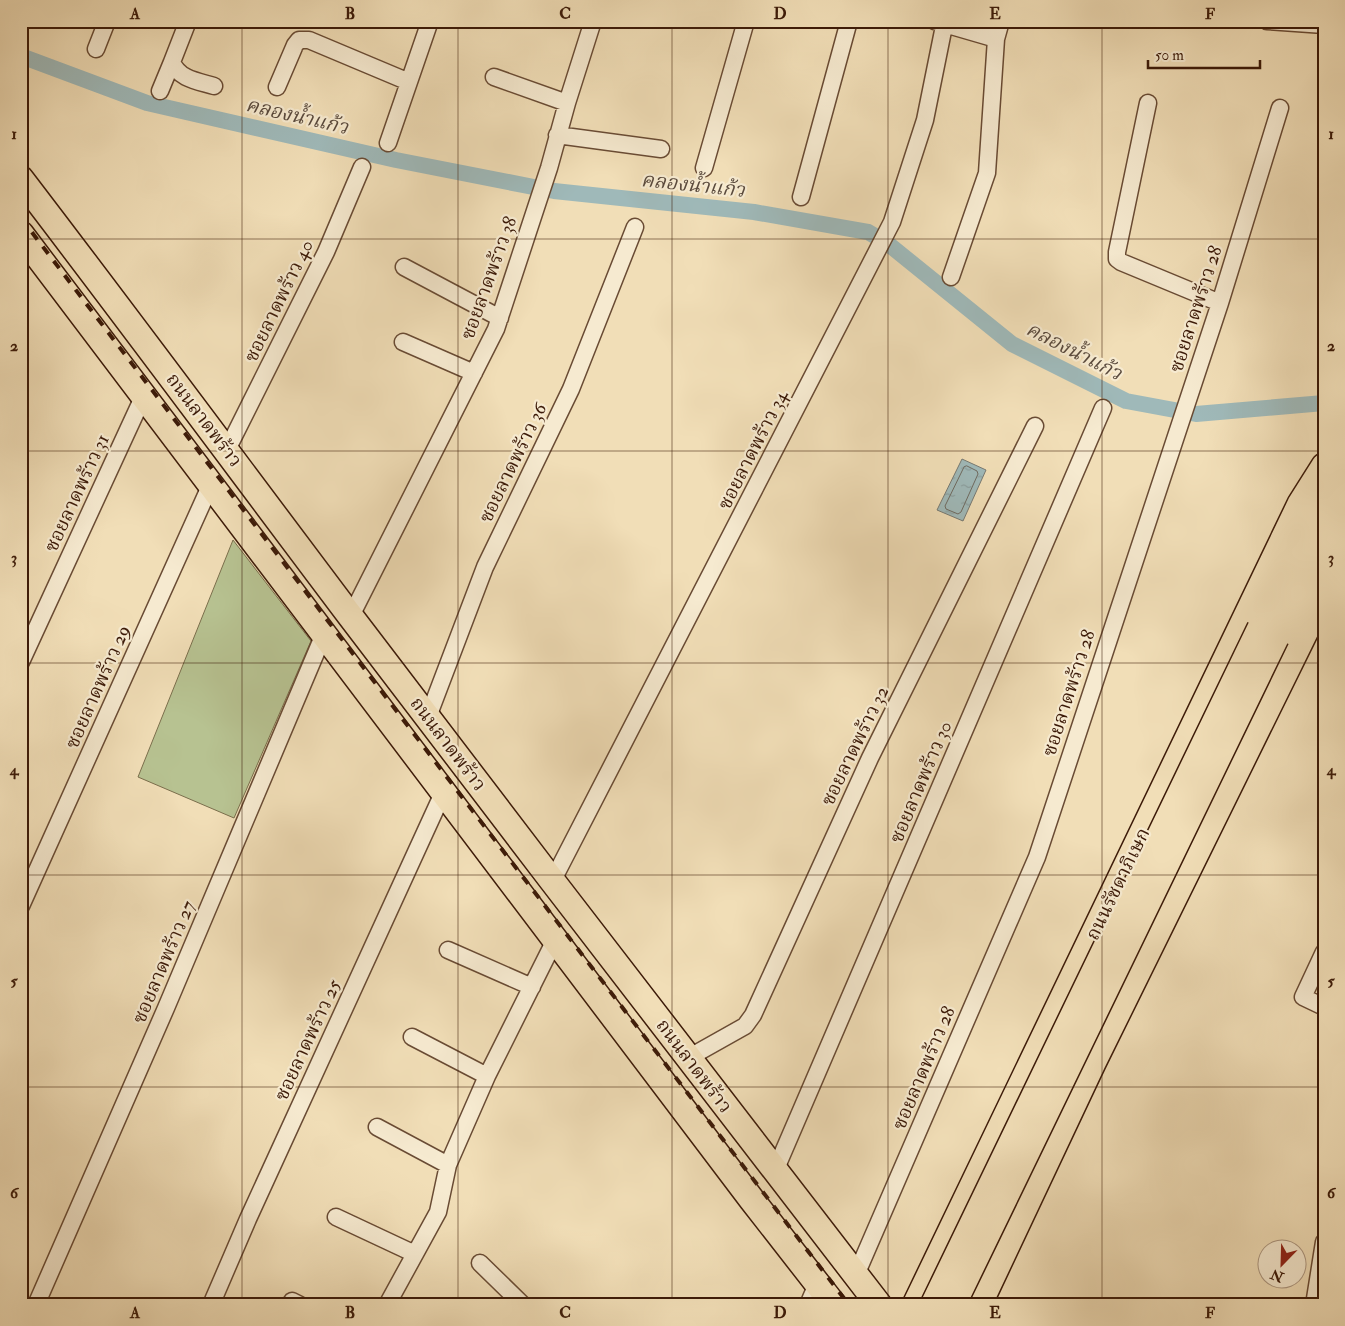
<svg xmlns="http://www.w3.org/2000/svg" width="1345" height="1326" viewBox="0 0 1345 1326" font-family="'IM FELL Double Pica','Noto Serif Thai',serif">
<defs>
<pattern id="water-ripples" width="26" height="14" patternUnits="userSpaceOnUse" patternTransform="scale(1.25)"><rect width="26" height="14" fill="#9fb9b9"/><path d="M2 4q2-2 4 0t4 0M15 11q2-2 4 0t4 0" fill="none" stroke="#8a9e9e"/></pattern>
</defs>
<rect width="100%" height="100%" fill="#f1deb7"/>
<filter id="stains"><feTurbulence type="fractalNoise" baseFrequency=".004" numOctaves="4"/><feColorMatrix values="0 0 0 0 .2 0 0 0 0 .09 0 0 0 0 .02 0 0 0 .5 -.17"/></filter>
<radialGradient id="worn" r=".72"><stop offset=".6" stop-color="#630" stop-opacity="0"/><stop offset="1" stop-color="#630" stop-opacity=".3"/></radialGradient>
<path fill="#b7c291" stroke="#7a6e4c" d="M 233,540 L 311,641 L 234,818 L 138,777 Z"/>
<path fill="url(#water-ripples)" stroke="#777972" d="M 962,459 L 986,470 L 963,521 L 937,510 Z"/>
<g fill="none" stroke-linecap="round" stroke-linejoin="round">
<path stroke="#6e6a60" stroke-width="1" d="M 967,466 L 977,471 L 978,474 L 961,512 L 958,514 L 946,509 L 945,506 L 964,467 Z"/>
<path stroke="#9fb9b9" stroke-width="16" d="M 21,56 L 147,103 L 396,160 L 554,191 L 754,212 L 868,232 L 887,243 L 1012,344 L 1126,401 L 1196,414 L 1324,403"/>
<defs>
<path id="street" d="M 188,21 L 172,62 C 179,79 197,81 214,86
M 934,21 L 996,39 L 987,173 L 951,277
M 1267,21 L 1324,25
M 996,39 L 1001,21
M 96,49 L 107,21
M 494,77 L 567,103
M 277,87 L 295,45 L 299,40 L 309,40 L 409,82
M 160,91 L 172,62
M 1148,103 L 1117,252 L 1117,259 L 1121,262 L 1220,303
M 557,135 L 661,149
M 388,143 L 430,21
M 704,168 L 746,21
M 801,197 L 849,21
M 404,267 L 500,318
M 403,342 L 474,373
M 227,450 L 326,252 L 362,167
M 351,616 L 496,329 L 549,168 L 567,103 L 593,21
M 21,662 L 144,395
M 428,717 L 485,567 L 571,389 L 635,227
M 553,880 L 892,222 L 925,120 L 945,21
M 21,906 L 211,484
M 448,950 L 532,987
M 1324,952 L 1303,997 L 1324,1007
M 412,1037 L 487,1076
M 688,1058 L 745,1026 L 753,1015 L 870,758 L 1035,426
M 377,1127 L 448,1165
M 775,1171 L 1103,408
M 336,1217 L 415,1254
M 480,1263 L 523,1305
M 856,1275 L 1037,857 L 1220,303 L 1280,108
M 292,1301 L 300,1305
M 36,1305 L 166,1008 L 324,634
M 211,1305 L 248,1219 L 443,793
M 387,1305 L 438,1212 L 448,1165 L 487,1076 L 555,940
M 808,1305 L 817,1284
M 1314,1305 L 1324,1242"/>
<path id="primary" d="M 21,179 C 132,324 241,471 351,617 C 526,847 702,1077 879,1305
M 21,234 L 752,1200 L 834,1305
M 1266,615 L 1314,516 L 1324,491
M 1276,638 L 1324,543
M 915,1305 L 1300,504 L 1324,466
M 979,1305 L 1093,1063 L 1324,594"/>
</defs>
<use href="#street" stroke="#694b34" stroke-width="19"/>
<use href="#primary" stroke="#3c1a08" stroke-width="28"/>
<use href="#street" stroke="#f6ead0" stroke-width="16"/>
<use href="#primary" stroke="#f1deb7" stroke-width="25"/>
<path stroke="#3c1a08" stroke-width="4" stroke-dasharray="9 9" stroke-linecap="butt" d="M 21,218 L 849,1305"/>
<defs>
<path id="primary-bridge" d="M 933,1305 L 1260,628
M 953,1305 L 1276,638"/>
</defs>
<use href="#primary-bridge" stroke="#3c1a08" stroke-width="28" stroke-linecap="butt"/>
<use href="#primary-bridge" stroke="#f1deb7" stroke-width="25"/>
</g>
<path fill="none" stroke="#3c1a08" stroke-width="1" stroke-opacity="0.55" d="M 242,21 L 242,1305M 458,21 L 458,1305M 672,21 L 672,1305M 888,21 L 888,1305M 1102,21 L 1102,1305M 21,239 L 1324,239M 21,451 L 1324,451M 21,663 L 1324,663M 21,875 L 1324,875M 21,1087 L 1324,1087"/>
<g text-anchor="middle" dominant-baseline="central" stroke-width="4.5" stroke-linejoin="round" paint-order="stroke">
<g font-size="19" fill="#3c1a08" stroke="#f6ead0">
<text transform="translate(489 278) rotate(-70)">ซอยลาดพร้าว 38</text>
<text transform="translate(279 301) rotate(-64)">ซอยลาดพร้าว 40</text>
<text transform="translate(1196 309) rotate(-72)">ซอยลาดพร้าว 28</text>
<text transform="translate(204 420) rotate(53)">ถนนลาดพร้าว</text>
<text transform="translate(753 450) rotate(-63)">ซอยลาดพร้าว 34</text>
<text transform="translate(513 463) rotate(-64)">ซอยลาดพร้าว 36</text>
<text transform="translate(77 493) rotate(-65)">ซอยลาดพร้าว 31</text>
<text transform="translate(98 687) rotate(-66)">ซอยลาดพร้าว 29</text>
<text transform="translate(1069 693) rotate(-72)">ซอยลาดพร้าว 28</text>
<text transform="translate(448 744) rotate(53)">ถนนลาดพร้าว</text>
<text transform="translate(855 746) rotate(-64)">ซอยลาดพร้าว 32</text>
<text transform="translate(921 782) rotate(-67)">ซอยลาดพร้าว 30</text>
<text transform="translate(1118 884) rotate(-64)">ถนนรัชดาภิเษก</text>
<text transform="translate(164 962) rotate(-67)">ซอยลาดพร้าว 27</text>
<text transform="translate(308 1040) rotate(-65)">ซอยลาดพร้าว 25</text>
<text transform="translate(694 1066) rotate(53)">ถนนลาดพร้าว</text>
<text transform="translate(924 1068) rotate(-67)">ซอยลาดพร้าว 28</text>
</g>
<g font-size="20" font-style="italic" fill="#5a4a3d" stroke="#f6ead0">
<text transform="translate(297 116) rotate(13)">คลองน้ำแก้ว</text>
<text transform="translate(693 185) rotate(6)">คลองน้ำแก้ว</text>
<text transform="translate(1074 351) rotate(27)">คลองน้ำแก้ว</text>
</g>
</g>
<rect width="1345" height="1326" fill="none" stroke="#f1deb7" stroke-width="55"/>
<g transform="translate(1282 1264) rotate(203)"><circle r="24" fill="#f6ead0" stroke="#ac9780"/>
<path d="M0-4L9 19L0 12L-9 19Z" fill="#8f2418"/>
<text y="-8" font-size="14" font-weight="bold" text-anchor="middle" fill="#3c1a08">N</text>
</g>
<path d="M1148 60v8h112v-8" fill="none" stroke="#3c1a08" stroke-width="2.5"/>
<text x="1155" y="60" font-size="15" fill="#3c1a08" stroke="#f6ead0" stroke-width="4" paint-order="stroke">50 m</text>
<rect x="28" y="28" width="1290" height="1270" fill="none" stroke="#3c1a08" stroke-width="2"/>
<g font-size="16" text-anchor="middle" font-weight="bold" fill="#3c1a08">
<text x="135" y="19">A</text>
<text x="350" y="19">B</text>
<text x="565" y="19">C</text>
<text x="780" y="19">D</text>
<text x="995" y="19">E</text>
<text x="1210" y="19">F</text>
<text x="14" y="139">1</text>
<text x="1331" y="139">1</text>
<text x="14" y="351">2</text>
<text x="1331" y="351">2</text>
<text x="14" y="563">3</text>
<text x="1331" y="563">3</text>
<text x="14" y="775">4</text>
<text x="1331" y="775">4</text>
<text x="14" y="986">5</text>
<text x="1331" y="986">5</text>
<text x="14" y="1198">6</text>
<text x="1331" y="1198">6</text>
<text x="135" y="1318">A</text>
<text x="350" y="1318">B</text>
<text x="565" y="1318">C</text>
<text x="780" y="1318">D</text>
<text x="995" y="1318">E</text>
<text x="1210" y="1318">F</text>
</g>
<rect width="100%" height="100%" filter="url(#stains)"/>
<rect width="100%" height="100%" fill="url(#worn)"/>
</svg>
